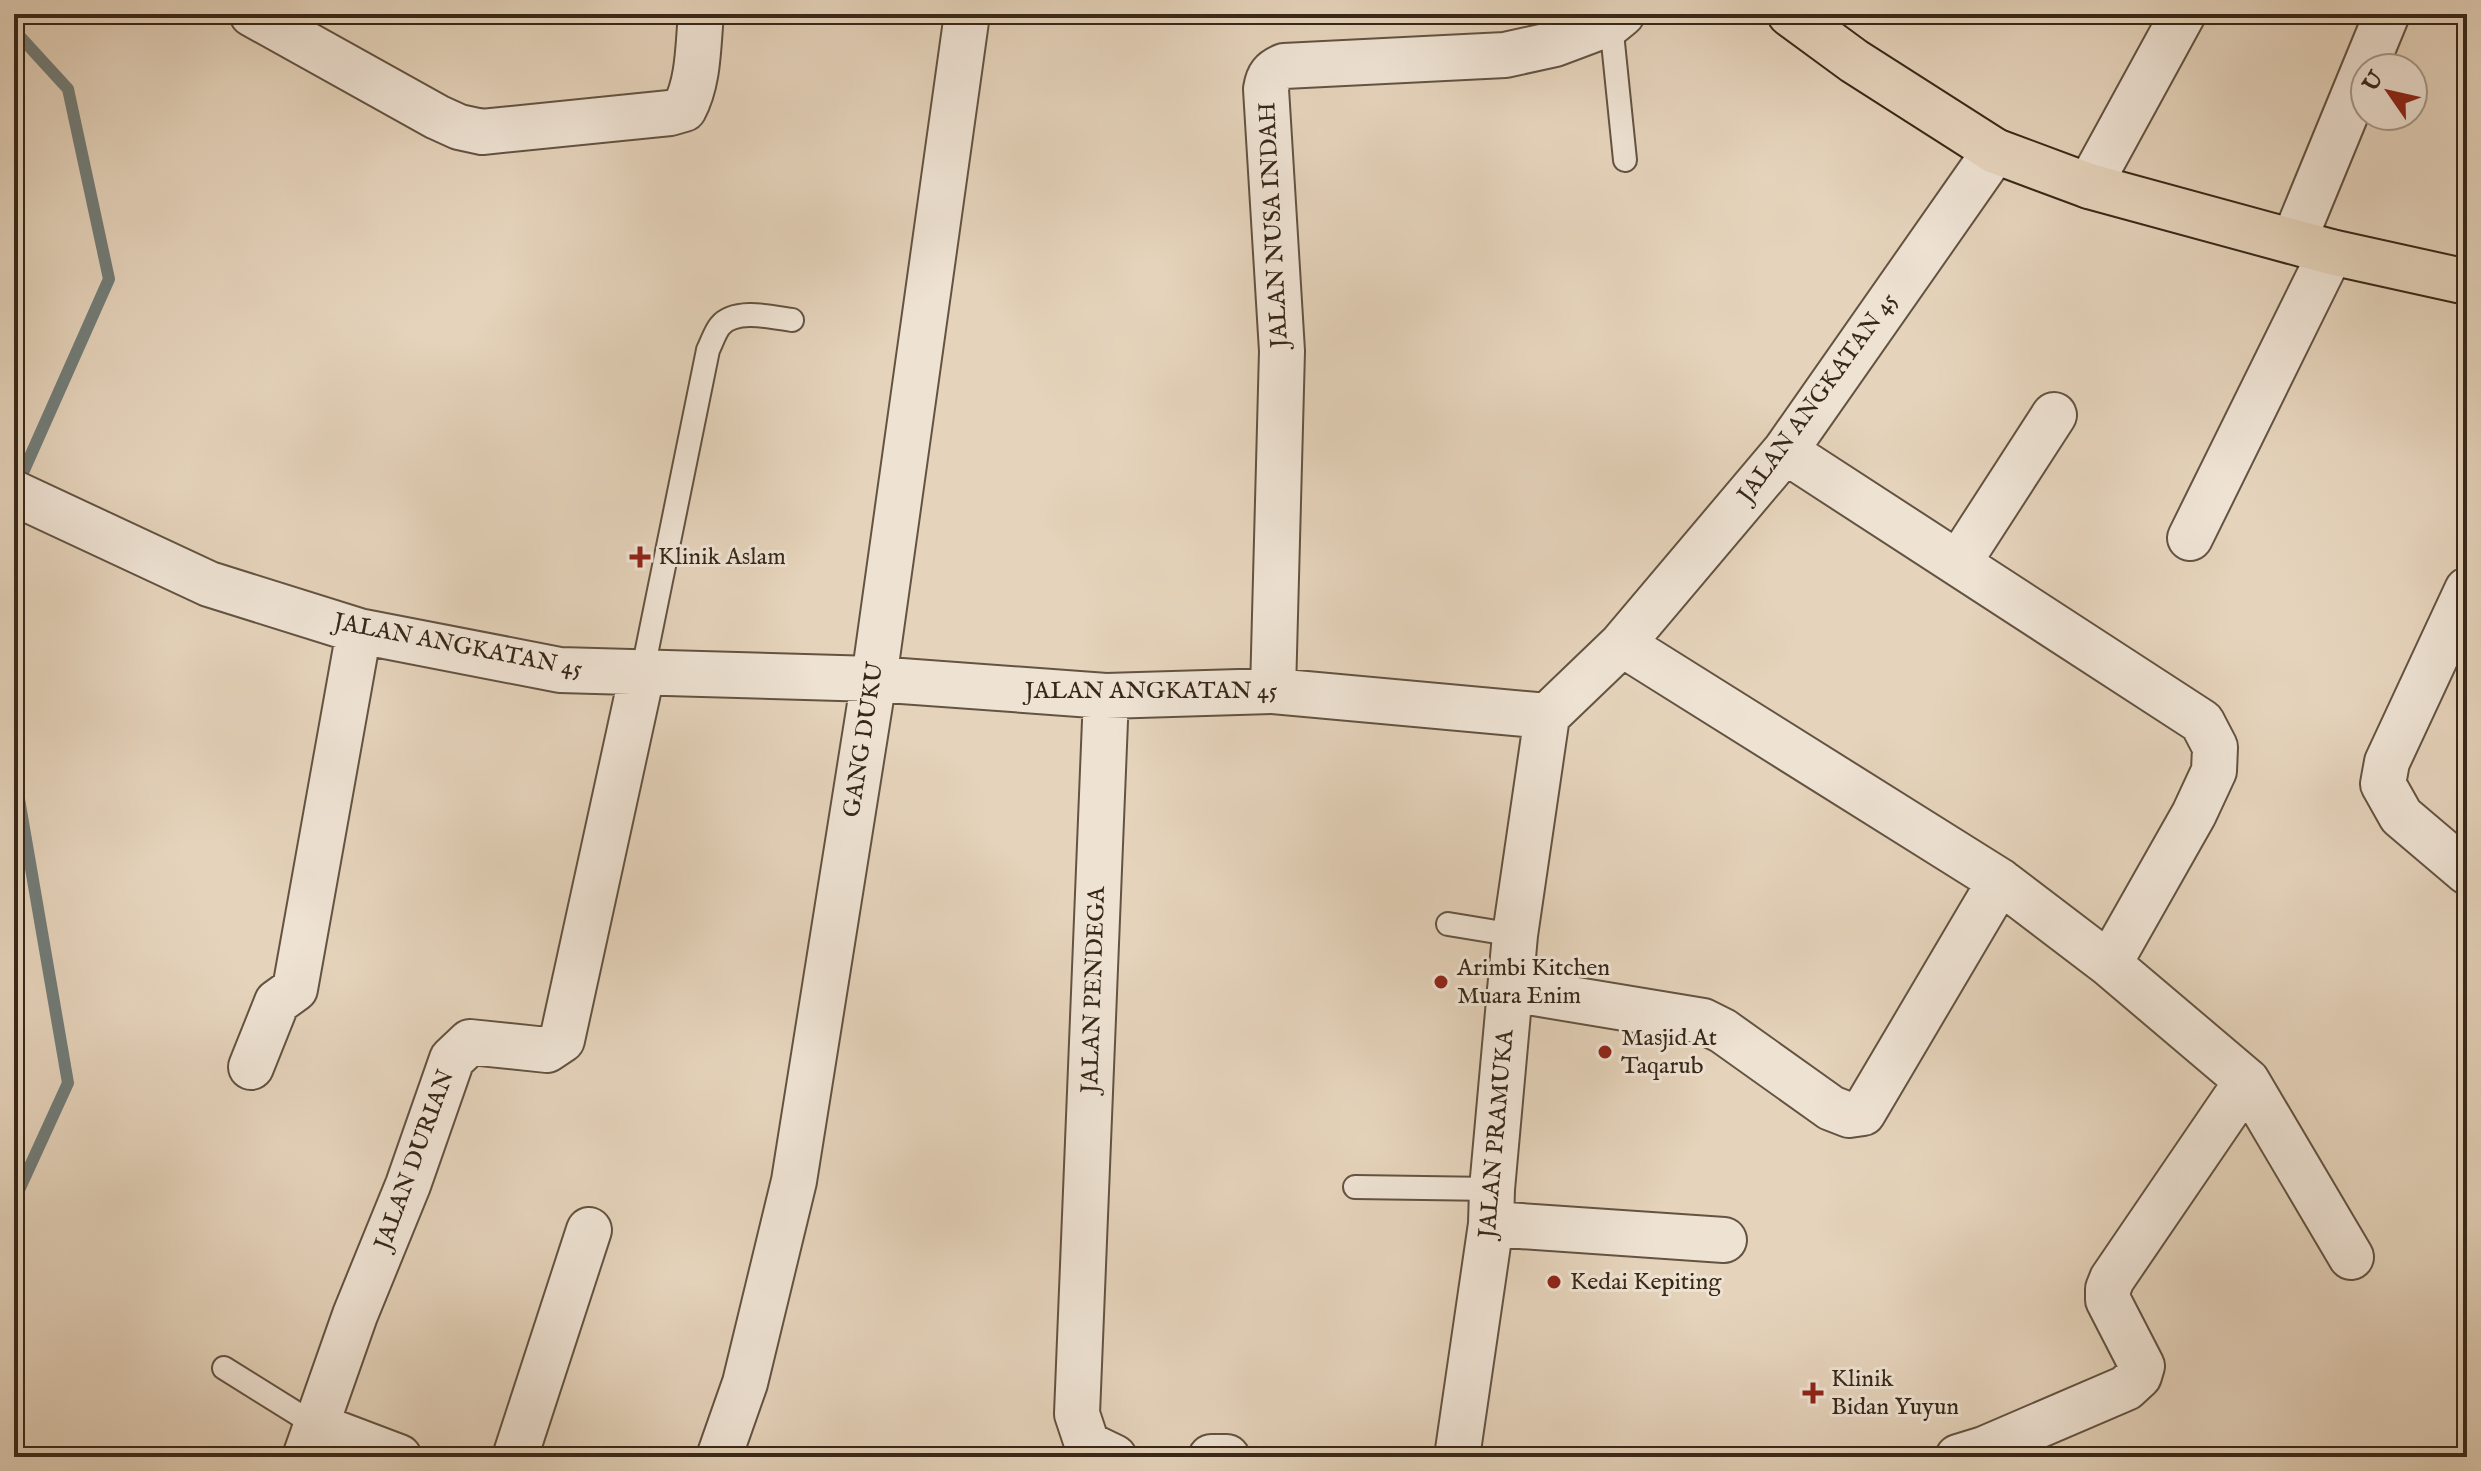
<svg xmlns="http://www.w3.org/2000/svg" width="2481" height="1471" viewBox="0 0 2481 1471" font-family="'IM FELL English',serif">
<rect width="100%" height="100%" fill="#e5d3bb"/>
<filter id="stains"><feTurbulence type="fractalNoise" baseFrequency=".0025" numOctaves="4"/><feColorMatrix values="0 0 0 0 .2 0 0 0 0 .09 0 0 0 0 .02 0 0 0 .5 -.17"/></filter>
<radialGradient id="worn" r=".72"><stop offset=".6" stop-color="#630" stop-opacity="0"/><stop offset="1" stop-color="#630" stop-opacity=".3"/></radialGradient>
<g fill="none" stroke-linecap="round" stroke-linejoin="round">
<path stroke="#727d79" stroke-width="12" d="M 14,30 L 68,89 L 109,279 L 17,486
M 14,770 L 68,1083 L 14,1201"/>
<defs>
<path id="lane" d="M 1611,23 L 1625,160
M 642,674 L 708,350 C 712,342 715,332 720,326 C 735,308 772,317 792,320
M 1448,924 L 1515,935
M 1355,1187 L 1492,1189
M 224,1368 L 317,1426"/>
<path id="street" d="M 252,14 L 437,117 L 459,127 L 482,132 L 670,113 L 684,109 C 699,81 698,45 701,14
M 2089,186 L 2183,14
M 2294,240 L 2387,14
M 1785,451 L 2202,722 L 2215,747 L 2214,771 L 2194,814 L 2109,964
M 14,493 L 209,584 L 359,631 L 560,670 L 874,679 L 1106,696 L 1273,691 L 1547,716 L 1622,644 L 1785,451 L 1995,151
M 2190,538 L 2331,252
M 1959,562 L 2054,415
M 2467,590 L 2387,762 L 2383,784 L 2401,816 L 2467,872
M 1622,644 L 2000,881 L 2109,964 L 2247,1081 L 2351,1257
M 1273,691 L 1282,351 L 1266,89 C 1268,76 1272,71 1284,66 L 1505,55 L 1555,44 L 1611,23 L 1622,14
M 1106,696 L 1077,1414 L 1087,1444 L 1114,1457
M 1510,989 L 1703,1021 L 1723,1031 L 1831,1108 L 1849,1115 L 1863,1113 L 2000,881
M 251,1067 L 277,1002 L 295,989 L 359,631
M 1491,1224 L 1724,1240
M 317,1426 L 399,1457
M 305,1457 L 355,1315 L 408,1185 L 452,1059 L 470,1042 L 547,1050 L 562,1040 L 642,674
M 515,1457 L 589,1230
M 719,1457 L 745,1383 L 794,1181 L 874,679 L 967,14
M 1211,1457 L 1227,1457
M 1457,1457 L 1491,1224 L 1492,1189 L 1515,935 L 1547,716
M 1958,1457 L 1984,1449 L 2126,1388 L 2139,1376 L 2142,1366 L 2108,1300 L 2108,1289 L 2112,1279 L 2247,1081"/>
<path id="highway" d="M 1790,14 L 1854,61 L 1995,151 L 2089,186 L 2331,252 L 2467,282"/>
</defs>
<use href="#lane" stroke="#635341" stroke-width="26"/>
<use href="#street" stroke="#635341" stroke-width="48"/>
<use href="#highway" stroke="#382818" stroke-width="48"/>
<use href="#lane" stroke="#eee2d3" stroke-width="22"/>
<use href="#street" stroke="#eee2d3" stroke-width="44"/>
<use href="#highway" stroke="#e5d3bb" stroke-width="44"/>
</g>
<g fill="#8f2418" stroke="#eee2d3" stroke-width="3">
<path d="M636 545h8v8h8v8h-8v8h-8v-8h-8v-8h8z"/>
<circle cx="1441" cy="982" r="8"/>
<circle cx="1605" cy="1052" r="8"/>
<circle cx="1554" cy="1282" r="8"/>
<path d="M1809 1381h8v8h8v8h-8v8h-8v-8h-8v-8h8z"/>
</g>
<g text-anchor="middle" dominant-baseline="central" stroke-width="6" stroke-linejoin="round" paint-order="stroke">
<g font-size="24" fill="#382818" stroke="#eee2d3">
<text transform="translate(1274 225) rotate(-93)">JALAN NUSA INDAH</text>
<text transform="translate(1818 398) rotate(-54)">JALAN ANGKATAN 45</text>
<text transform="translate(458 646) rotate(11)">JALAN ANGKATAN 45</text>
<text x="1151" y="691">JALAN ANGKATAN 45</text>
<text transform="translate(864 740) rotate(-81)">GANG DUKU</text>
<text transform="translate(1094 990) rotate(-88)">JALAN PENDEGA</text>
<text transform="translate(1497 1134) rotate(-85)">JALAN PRAMUKA</text>
<text transform="translate(415 1160) rotate(-70)">JALAN DURIAN</text>
</g>
<g font-size="24" fill="#382818" stroke="#eee2d3" text-anchor="start">
<text x="658" y="557">Klinik Aslam</text>
<text x="1457" y="968">Arimbi Kitchen<tspan x="1457" dy="28">Muara Enim</tspan></text>
<text x="1621" y="1038">Masjid At<tspan x="1621" dy="28">Taqarub</tspan></text>
<text x="1570" y="1282">Kedai Kepiting</text>
<text x="1831" y="1379">Klinik<tspan x="1831" dy="28">Bidan Yuyun</tspan></text>
</g>
</g>
<rect width="2481" height="1471" fill="none" stroke="#e5d3bb" stroke-width="48"/>
<rect x="16" y="16" width="2449" height="1439" fill="none" stroke="#382818" stroke-width="4"/>
<rect x="24" y="24" width="2433" height="1423" fill="none" stroke="#382818" stroke-width="2"/>
<g transform="translate(2389 92) rotate(304)"><circle r="38" fill="#eee2d3" stroke="#a59888" stroke-width="2"/>
<path d="M0-6L14 30L0 20L-14 30Z" fill="#8f2418"/>
<text y="-12" font-size="22" font-weight="bold" text-anchor="middle" fill="#382818">U</text>
</g>
<rect width="100%" height="100%" filter="url(#stains)"/>
<rect width="100%" height="100%" fill="url(#worn)"/>
</svg>
